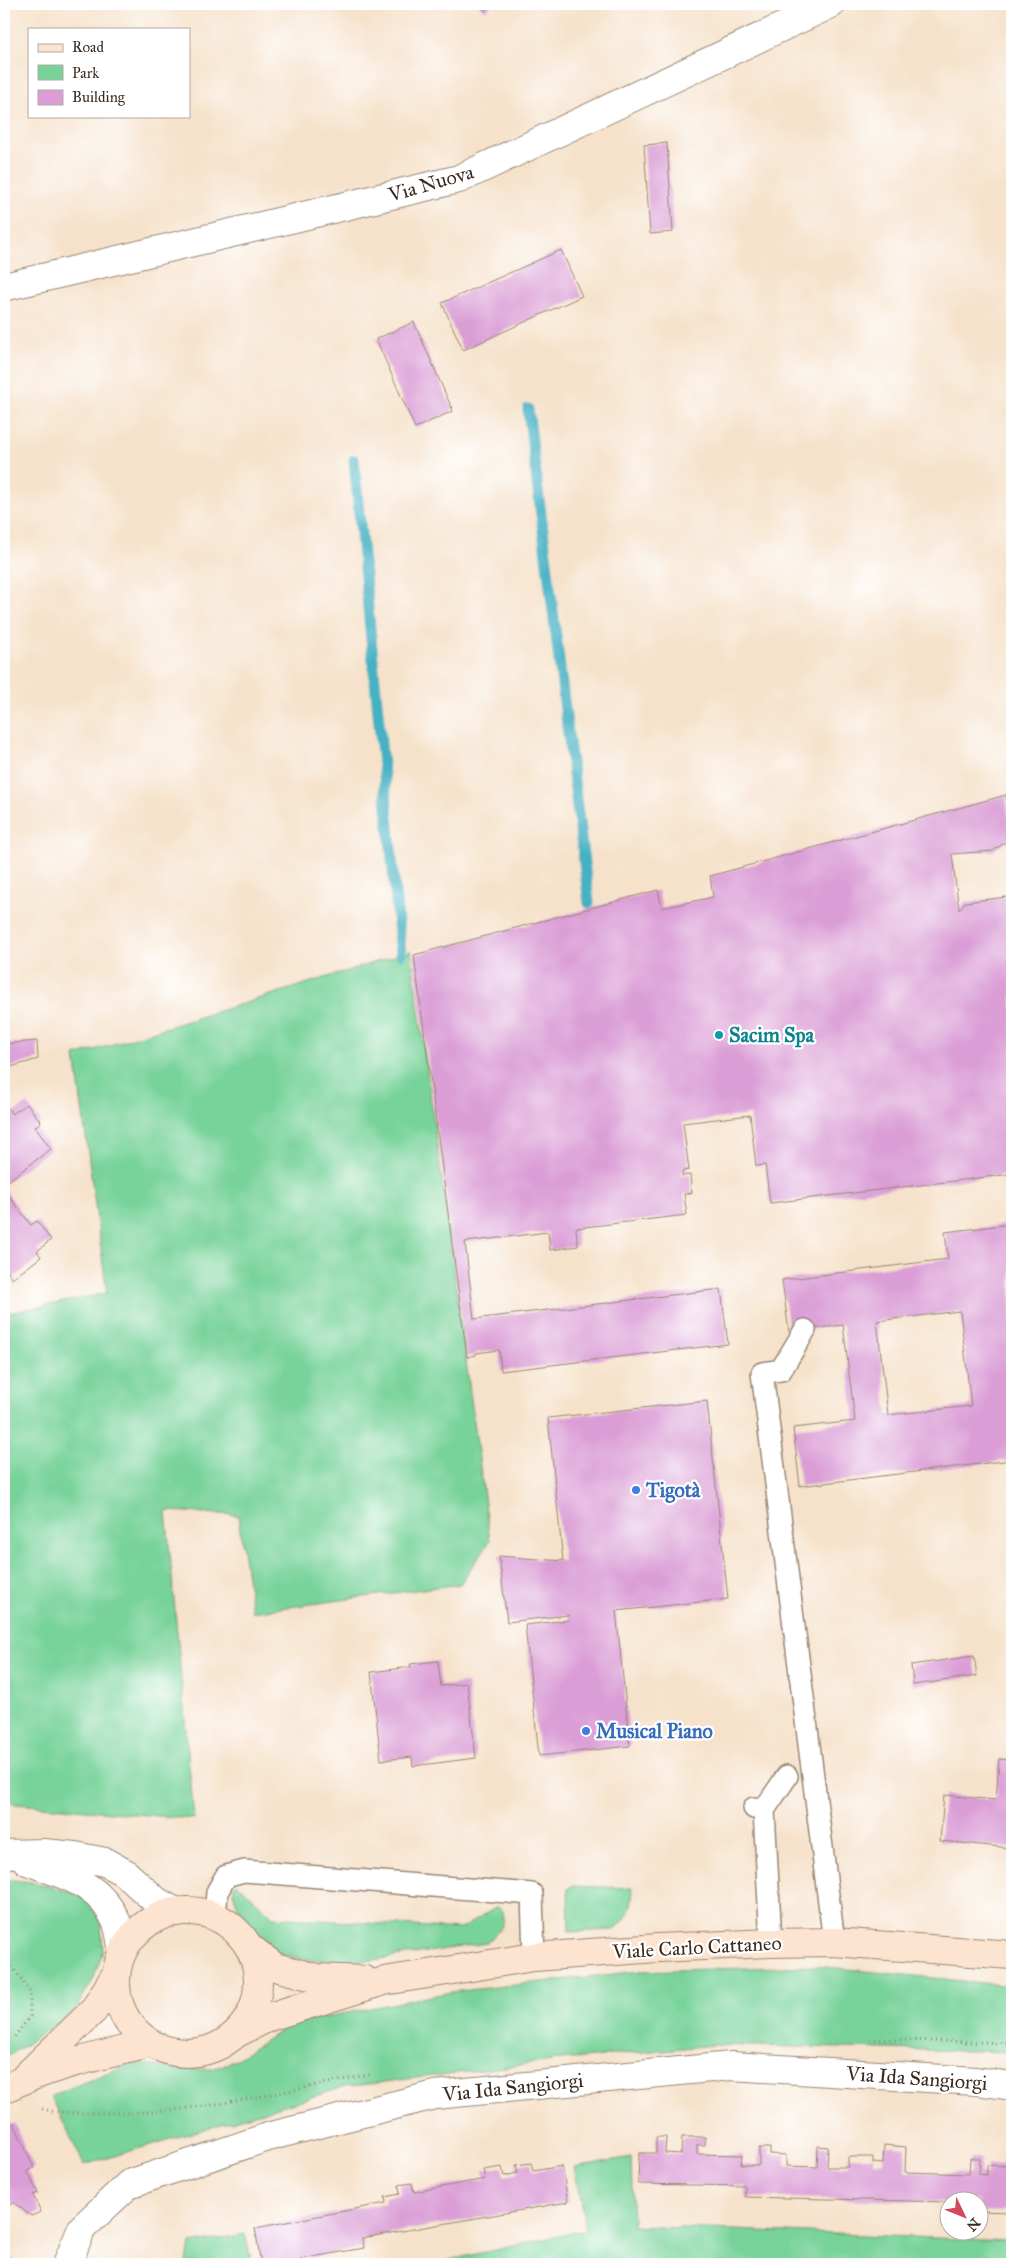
<svg xmlns="http://www.w3.org/2000/svg" width="1016" height="2268" viewBox="0 0 1016 2268" font-family="'IM FELL Great Primer',serif">
<rect width="100%" height="100%" fill="#fff"/>
<filter id="ink" filterUnits="userSpaceOnUse"><feTurbulence type="fractalNoise" baseFrequency=".02" numOctaves="2"/><feDisplacementMap in="SourceGraphic" scale="10" xChannelSelector="R" yChannelSelector="G"/><feConvolveMatrix kernelMatrix="1 2 1 2 8 2 1 2 1" color-interpolation-filters="sRGB"/></filter>
<filter id="wash" filterUnits="userSpaceOnUse"><feTurbulence type="fractalNoise" baseFrequency=".0096" numOctaves="4" result="noise"/><feDisplacementMap in="SourceGraphic" scale="20" xChannelSelector="R" yChannelSelector="G"/><feGaussianBlur stdDeviation="1.12" result="paint"/><feColorMatrix in="noise" values="0 0 0 0 0 0 0 0 0 0 0 0 0 0 0 0 0 1.4 0 .05"/><feComposite in="paint" operator="in"/></filter>
<g filter="url(#wash)">
<rect width="100%" height="100%" fill="#f6e2cb"/>
<path fill="#78d39a" stroke="#5a7e5c" d="M 411,951 L 490,1541 L 460,1584 L 252,1612 L 238,1515 L 166,1511 L 194,1819 L 4,1803 L 4,1314 L 107,1293 L 75,1056 Z
M 4,1879 L 32,1882 L 72,1892 L 90,1902 L 101,1924 L 103,1951 L 93,1980 L 73,2013 L 4,2059 Z
M 237,1883 L 273,1917 L 460,1929 L 497,1907 L 503,1911 L 504,1919 L 501,1928 L 487,1943 L 367,1961 L 310,1960 L 280,1954 L 268,1944 L 238,1908 L 234,1895 L 234,1886 Z
M 571,1886 L 633,1888 C 632,1906 629,1920 613,1930 L 569,1932 L 568,1889 Z
M 817,1966 L 1012,1986 L 1012,2052 L 713,2045 L 552,2061 L 345,2087 L 84,2165 L 51,2096 L 131,2063 L 183,2070 L 212,2069 L 234,2061 L 291,2024 L 451,1992 L 640,1971 Z
M 631,2157 L 633,2226 L 1012,2241 L 1012,2264 L 431,2264 L 586,2230 L 574,2167 Z
M 245,2234 L 252,2264 L 185,2264 L 191,2244 Z"/>
<g fill="none" stroke-linecap="round" stroke-linejoin="round">
<path stroke="#45b1c3" stroke-width="11" d="M 528,409 L 589,903
M 354,460 L 401,954"/>
</g>
<g id="blocks">
<path fill="#da9dd6" fill-rule="evenodd" d="M 478,4 L 493,4 L 485,11 Z
M 667,143 L 673,232 L 650,234 L 644,145 Z
M 561,250 L 582,296 L 463,350 L 442,303 Z
M 414,322 L 453,411 L 415,428 L 376,339 Z
M 1006,795 L 1011,838 L 993,851 L 952,854 L 959,910 L 965,902 L 1007,897 L 1012,932 L 1012,1174 L 770,1203 L 765,1165 L 756,1166 L 750,1115 L 683,1123 L 689,1170 L 682,1171 L 682,1176 L 690,1175 L 692,1193 L 684,1194 L 687,1215 L 576,1228 L 578,1246 L 550,1250 L 548,1232 L 465,1242 L 474,1319 L 721,1289 L 728,1344 L 501,1371 L 499,1350 L 476,1353 L 476,1355 L 467,1357 L 414,955 L 658,890 L 662,908 L 713,897 L 710,876 Z
M 37,1041 L 38,1059 L 4,1069 L 4,1044 Z
M 27,1104 L 41,1122 L 35,1127 L 51,1149 L 4,1184 L 4,1111 L 8,1108 L 12,1114 Z
M 4,1189 L 31,1225 L 37,1221 L 51,1240 L 37,1251 L 41,1257 L 12,1279 L 8,1272 L 4,1276 L 4,1211 L 6,1210 L 4,1207 Z
M 1011,1224 L 1012,1460 L 800,1486 L 793,1428 L 855,1421 L 843,1325 L 789,1332 L 782,1280 L 948,1259 L 945,1232 ZM 960,1311 L 971,1406 L 888,1415 L 877,1321 Z
M 707,1401 L 728,1599 L 616,1611 L 630,1746 L 539,1756 L 525,1625 L 569,1620 L 568,1615 L 507,1622 L 499,1556 L 563,1561 L 548,1418 Z
M 974,1656 L 977,1676 L 913,1685 L 911,1665 Z
M 438,1661 L 441,1686 L 467,1683 L 476,1758 L 413,1766 L 412,1757 L 381,1760 L 371,1672 L 411,1667 L 410,1664 Z
M 999,1759 L 1012,1760 L 1012,1848 L 940,1841 L 944,1795 L 996,1800 Z
M 14,2123 L 34,2168 L 27,2171 L 38,2193 L 33,2195 L 41,2212 L 31,2216 L 13,2202 L 4,2207 L 4,2127 Z
M 656,2137 L 666,2137 L 665,2153 L 681,2154 L 682,2137 L 705,2137 L 705,2145 L 697,2145 L 697,2154 L 742,2155 L 741,2165 L 759,2165 L 759,2148 L 770,2148 L 770,2154 L 786,2155 L 786,2166 L 817,2167 L 818,2146 L 828,2147 L 827,2167 L 848,2167 L 848,2157 L 873,2157 L 873,2163 L 883,2164 L 884,2145 L 906,2147 L 905,2172 L 969,2174 L 970,2158 L 980,2158 L 979,2174 L 987,2175 L 987,2165 L 1011,2166 L 1012,2212 L 978,2211 L 978,2200 L 948,2202 L 745,2197 L 745,2186 L 638,2184 L 639,2153 L 656,2153 Z
M 531,2163 L 533,2171 L 562,2166 L 568,2202 L 362,2238 L 364,2248 L 301,2259 L 302,2264 L 261,2264 L 255,2228 L 386,2203 L 385,2197 L 400,2194 L 399,2185 L 412,2183 L 414,2192 L 485,2179 L 483,2170 L 502,2167 L 504,2176 L 518,2173 L 516,2165 Z
M 4,2255 L 11,2258 L 8,2264 L 4,2264 Z"/>
</g>
</g>
<g filter="url(#ink)">
<use href="#blocks" fill-opacity="0" stroke="#988674" stroke-width="1"/>
<g fill="none" stroke-linecap="round" stroke-linejoin="round">
<defs>
<path id="service" d="M 805,1330 L 781,1370 L 762,1373 L 834,1942
M 754,1808 L 764,1810 L 771,1943
M 764,1810 L 787,1776
M 215,1916 L 217,1892 L 226,1876 L 244,1871 L 532,1894 L 534,1957"/>
<path id="minor" d="M 4,287 L 459,179 L 831,4
M 4,1854 L 44,1853 L 75,1856 L 105,1862 L 125,1873 L 156,1901 L 176,1912
M 27,1861 C 64,1875 100,1883 117,1923 C 120,1931 121,1942 123,1950
M 67,2264 L 82,2228 L 129,2184 L 271,2136 L 435,2095 L 731,2066 L 976,2081 L 1012,2086"/>
<path id="secondary" d="M116 1982a71 71 0 1 1 142 0a71 71 0 1 1-142 0Z
M 249,1947 L 275,1967 L 317,1978 L 365,1980
M 237,2033 L 269,2017 L 384,1981 L 534,1957 L 658,1948 L 771,1943 L 834,1942 L 1012,1955
M 25,2077 L 94,2010 L 116,1974
M 4,2089 C 49,2066 102,2055 150,2044"/>
</defs>
<use href="#service" stroke="#988674" stroke-width="24"/>
<use href="#minor" stroke="#988674" stroke-width="30"/>
<use href="#secondary" stroke="#988674" stroke-width="30"/>
<path stroke="#988674" stroke-width="3" stroke-dasharray="1 4" stroke-linecap="butt" d="M 4,1904 L 5,1888
M 4,1960 L 17,1973 L 30,1992 L 30,2016 L 13,2039
M 870,2039 L 1012,2043
M 42,2109 C 63,2114 84,2113 106,2113 C 196,2114 284,2091 372,2074"/>
<use href="#service" stroke="#fff" stroke-width="21"/>
<use href="#minor" stroke="#fff" stroke-width="28"/>
<use href="#secondary" stroke="#fde4d1" stroke-width="28"/>
</g>
</g>
<circle fill="#0f9aa8" stroke="#fff" stroke-width="2" cx="719" cy="1035" r="5"/>
<g fill="#3f7fe0" stroke="#fff" stroke-width="2">
<circle cx="636" cy="1490" r="5"/>
<circle cx="586" cy="1731" r="5"/>
</g>
<g text-anchor="middle" dominant-baseline="central" stroke-width="4.5" stroke-linejoin="round" paint-order="stroke">
<g font-size="20" fill="#3b2a1e" stroke="#fff">
<text transform="translate(431 183) rotate(-16)">Via Nuova</text>
<text transform="translate(697 1947) rotate(-3)">Viale Carlo Cattaneo</text>
<text transform="translate(917 2078) rotate(4)">Via Ida Sangiorgi</text>
<text transform="translate(513 2087) rotate(-6)">Via Ida Sangiorgi</text>
</g>
<g font-size="20" font-weight="bold" fill="#0d838f" stroke="#fff" text-anchor="start">
<text x="729" y="1035">Sacim Spa</text>
</g>
<g font-size="20" font-weight="bold" fill="#366cbe" stroke="#fff" text-anchor="start">
<text x="646" y="1490">Tigotà</text>
<text x="596" y="1731">Musical Piano</text>
</g>
</g>
<rect width="1016" height="2268" fill="none" stroke="#fff" stroke-width="20"/>
<rect x="28" y="28" width="162" height="90" fill="#ffffff" stroke="#b1aaa5"/>
<rect x="38" y="44" width="25" height="8" fill="#fde4d1" stroke="#b1aaa5"/>
<text x="72" y="52" font-size="15" fill="#3b2a1e">Road</text>
<rect x="38" y="65" width="25" height="15" fill="#78d39a" stroke="#b1aaa5"/>
<text x="72" y="78" font-size="15" fill="#3b2a1e">Park</text>
<rect x="38" y="90" width="25" height="15" fill="#da9dd6" stroke="#b1aaa5"/>
<text x="72" y="102" font-size="15" fill="#3b2a1e">Building</text>
<g transform="translate(964 2216) rotate(133)"><circle r="24" fill="#ffffff" stroke="#b1aaa5"/>
<path d="M0-4L9 19L0 12L-9 19Z" fill="#d1495b"/>
<text y="-8" font-size="14" font-weight="bold" text-anchor="middle" fill="#3b2a1e">N</text>
</g>
</svg>
